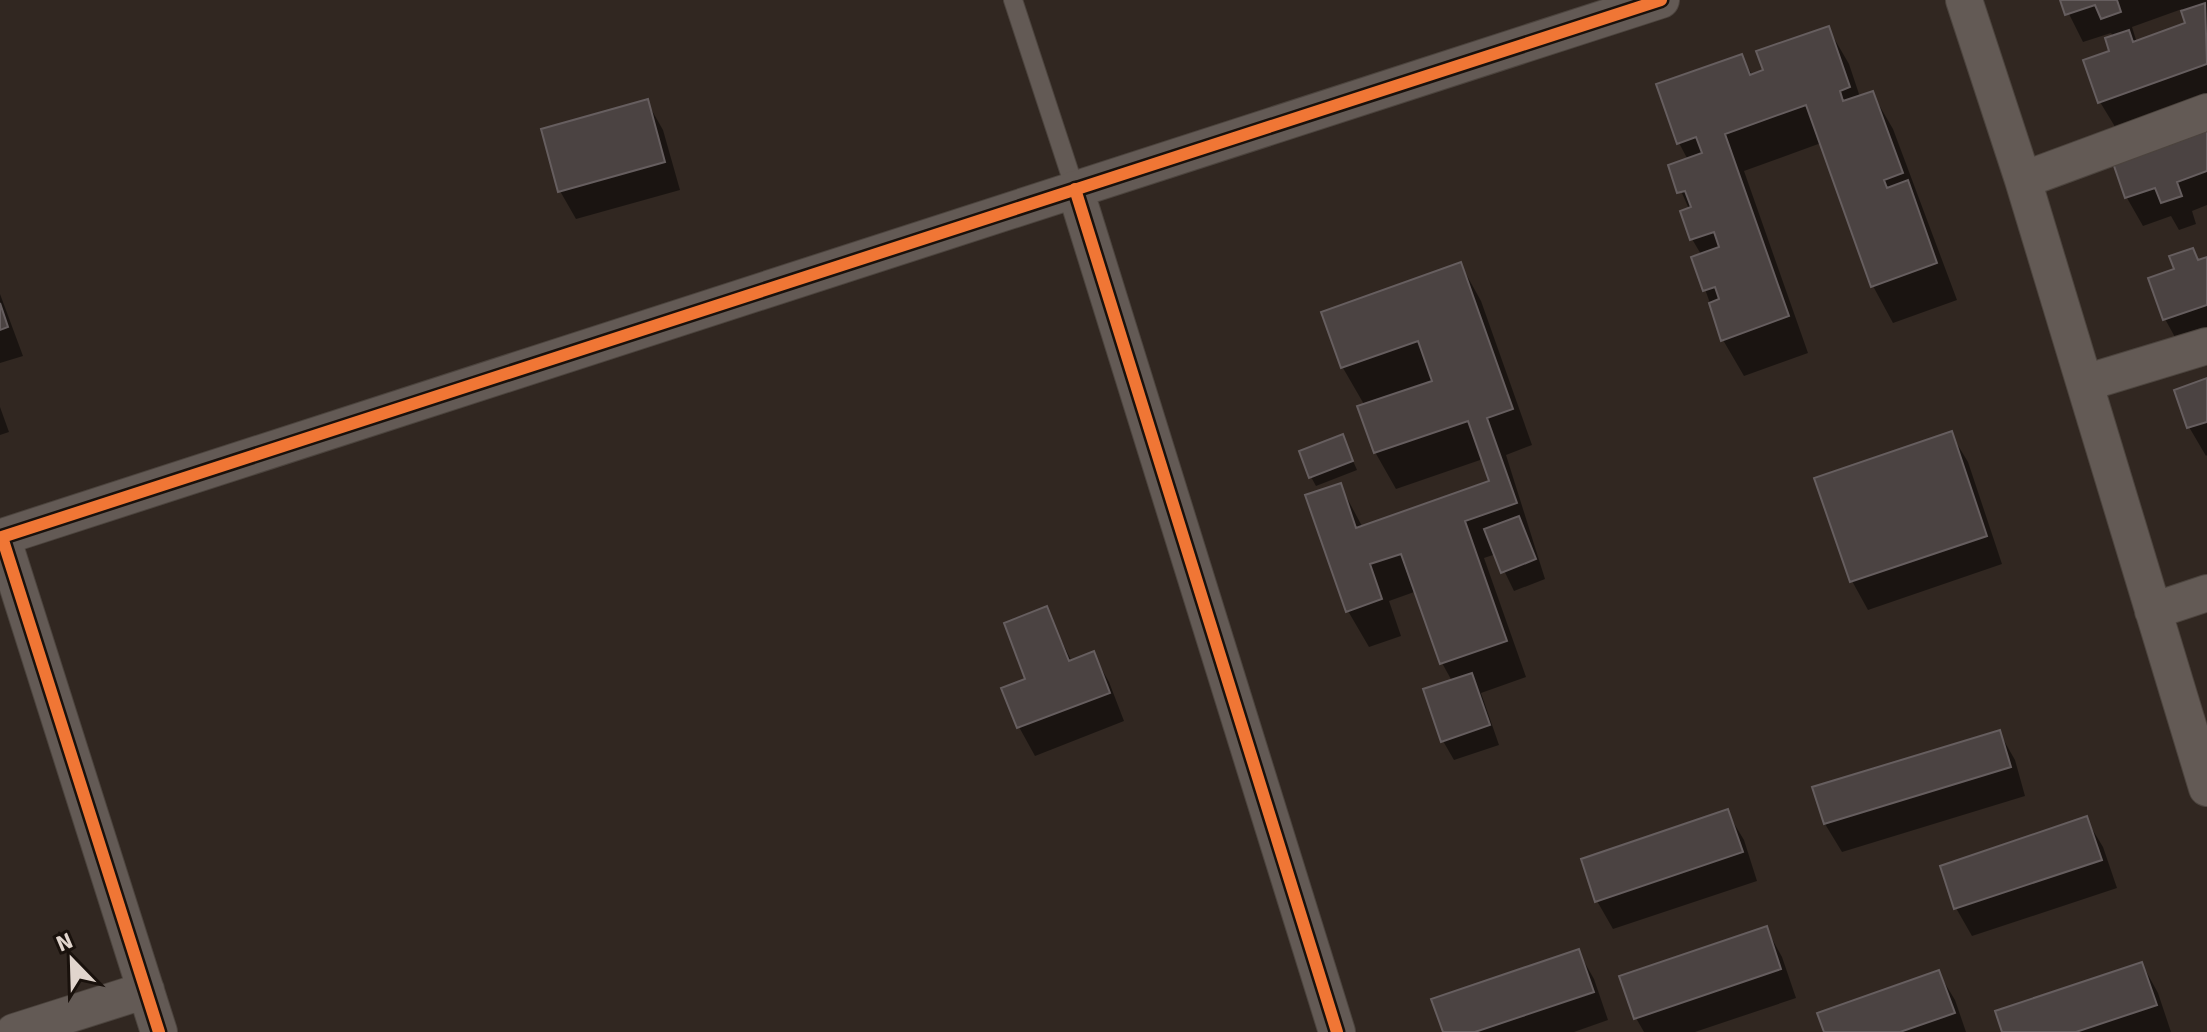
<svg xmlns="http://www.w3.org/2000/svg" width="2207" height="1032" viewBox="0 0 2207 1032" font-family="Signika,sans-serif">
<rect width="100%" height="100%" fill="#312721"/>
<path fill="#0007" fill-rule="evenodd" d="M 2062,0 L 2207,0 L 2207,98 L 2117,130 L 2100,102 L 2114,38 L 2111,33 L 2083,42 ZM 2182,9 L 2188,25 L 2137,43 L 2132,27 Z
M 1828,28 L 1849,64 L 1860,97 L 1872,93 L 1893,129 L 1957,300 L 1893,323 L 1873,286 L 1821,143 L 1744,171 L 1808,353 L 1744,376 L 1723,340 L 1694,258 L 1702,256 L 1692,239 L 1689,209 L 1670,166 L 1688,160 L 1679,143 L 1741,56 L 1753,76 Z
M 647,102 L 663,130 L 680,190 L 576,219 L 560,191 Z
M 2207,129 L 2207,205 L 2192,211 L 2196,224 L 2179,230 L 2171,216 L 2143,226 L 2127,198 L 2114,161 Z
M 2207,259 L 2207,338 L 2181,348 L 2165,319 L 2151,279 Z
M 1461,265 L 1481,301 L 1532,445 L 1506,455 L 1545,579 L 1514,591 L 1496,554 L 1484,558 L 1526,677 L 1481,693 L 1499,745 L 1454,760 L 1443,741 L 1452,681 L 1442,663 L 1417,591 L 1389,601 L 1401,636 L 1369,647 L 1348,611 L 1340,485 L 1363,528 L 1492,483 L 1483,459 L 1396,489 L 1375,452 L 1360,408 L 1365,406 L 1343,368 L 1324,313 Z
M 0,294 L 23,356 L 0,363 Z
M 2207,380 L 2207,455 L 2206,456 L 2189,427 L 2177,391 Z
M 0,407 L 9,432 L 0,435 Z
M 1951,434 L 1968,462 L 2002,564 L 1868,610 L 1852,581 L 1817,480 Z
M 1342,436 L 1357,470 L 1316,486 L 1311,477 Z
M 1046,609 L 1072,662 L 1093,654 L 1109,682 L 1124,721 L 1035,756 L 1019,727 L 1004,689 L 1028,680 Z
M 1999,732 L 2015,760 L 2025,796 L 1842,852 L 1825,824 L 1815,788 Z
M 1727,812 L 1744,840 L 1757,881 L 1613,929 L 1597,901 Z
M 2086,819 L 2103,847 L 2117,888 L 1972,936 L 1956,908 Z
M 1766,928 L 1782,957 L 1796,998 L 1695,1032 L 1644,1032 L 1636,1018 Z
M 1578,951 L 1594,979 L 1608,1020 L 1574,1032 L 1445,1032 Z
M 2142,964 L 2158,993 L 2171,1032 L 2004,1032 Z
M 1938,972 L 1955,1000 L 1966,1032 L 1826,1032 Z"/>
<path fill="#4b4342" stroke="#665e5f" stroke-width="2" d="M 2060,0 L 2117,0 L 2121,12 L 2101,19 L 2095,5 L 2065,15 Z
M 2205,3 L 2207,64 L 2098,103 L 2083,60 L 2109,51 L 2105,38 L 2129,30 L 2133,42 L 2185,23 L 2181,11 Z
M 1829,26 L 1850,87 L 1840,91 L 1843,101 L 1873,91 L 1903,173 L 1884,180 L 1887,188 L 1908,180 L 1937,263 L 1871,287 L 1806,105 L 1725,134 L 1789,316 L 1721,341 L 1709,303 L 1719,299 L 1715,287 L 1703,291 L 1691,257 L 1719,247 L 1714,232 L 1690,240 L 1680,211 L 1691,207 L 1685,191 L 1677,193 L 1668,165 L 1702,153 L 1696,137 L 1677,144 L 1656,84 L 1742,54 L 1750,75 L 1763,70 L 1756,51 Z
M 648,99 L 665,162 L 558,192 L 541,129 Z
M 2207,126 L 2207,171 L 2177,182 L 2182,196 L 2161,203 L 2155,188 L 2125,198 L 2112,160 Z
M 2193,248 L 2198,260 L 2207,257 L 2207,305 L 2163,320 L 2148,278 L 2174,269 L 2169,256 Z
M 1461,262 L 1513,409 L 1487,418 L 1517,503 L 1465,521 L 1507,641 L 1440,664 L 1401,554 L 1370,564 L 1382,599 L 1346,612 L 1305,495 L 1341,483 L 1356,528 L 1489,481 L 1468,421 L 1374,453 L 1357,406 L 1432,381 L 1418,341 L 1341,368 L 1321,312 Z
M 0,303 L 8,327 L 0,330 Z
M 2207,378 L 2207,422 L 2187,428 L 2174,390 Z
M 1952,431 L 1987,536 L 1850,582 L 1814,478 Z
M 1343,434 L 1353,461 L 1309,478 L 1299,451 Z
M 1519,516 L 1536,559 L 1501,573 L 1484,529 Z
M 1047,606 L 1069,661 L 1094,651 L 1110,693 L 1017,728 L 1001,688 L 1025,679 L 1004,623 Z
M 1472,673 L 1490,725 L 1441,742 L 1423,689 Z
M 2000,730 L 2011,767 L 1824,824 L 1812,787 Z
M 1728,809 L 1743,852 L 1595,902 L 1581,859 Z
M 2087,816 L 2102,860 L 1954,909 L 1940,866 Z
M 1767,926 L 1781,969 L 1634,1019 L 1619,976 Z
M 1579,949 L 1594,992 L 1475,1032 L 1443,1032 L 1431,999 Z
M 2142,962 L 2157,1005 L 2076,1032 L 2002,1032 L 1995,1011 Z
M 1939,970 L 1955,1013 L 1900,1032 L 1824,1032 L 1817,1013 Z"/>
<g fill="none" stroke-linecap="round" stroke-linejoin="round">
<defs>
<path id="lane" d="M 1013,0 L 1075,189"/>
<path id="street" d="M 1964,0 L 2023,180 L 2207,788
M 2023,180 L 2207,112
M 1075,189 L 1337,1032
M 2085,383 L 2207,346
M 2153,611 L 2207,593
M 14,1032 L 146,990
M 159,1032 L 2,537 L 1661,0"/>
</defs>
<use href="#lane" stroke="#4c443e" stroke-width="20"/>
<use href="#street" stroke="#4c443e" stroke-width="38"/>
<use href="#lane" stroke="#635a55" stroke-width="18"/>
<use href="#street" stroke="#635a55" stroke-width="36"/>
<defs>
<path id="cycleway" d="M 1075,189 L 1337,1032
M 159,1032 L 2,537 L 1661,0"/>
</defs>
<use href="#cycleway" stroke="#19110c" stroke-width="17"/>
<use href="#cycleway" stroke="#f07635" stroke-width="12"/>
</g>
<g transform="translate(72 960) rotate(337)" stroke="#19110c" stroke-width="6" paint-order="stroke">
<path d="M0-6L14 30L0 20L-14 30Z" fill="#e1d5cd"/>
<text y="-12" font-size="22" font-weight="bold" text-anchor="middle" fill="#e1d5cd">N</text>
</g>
</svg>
